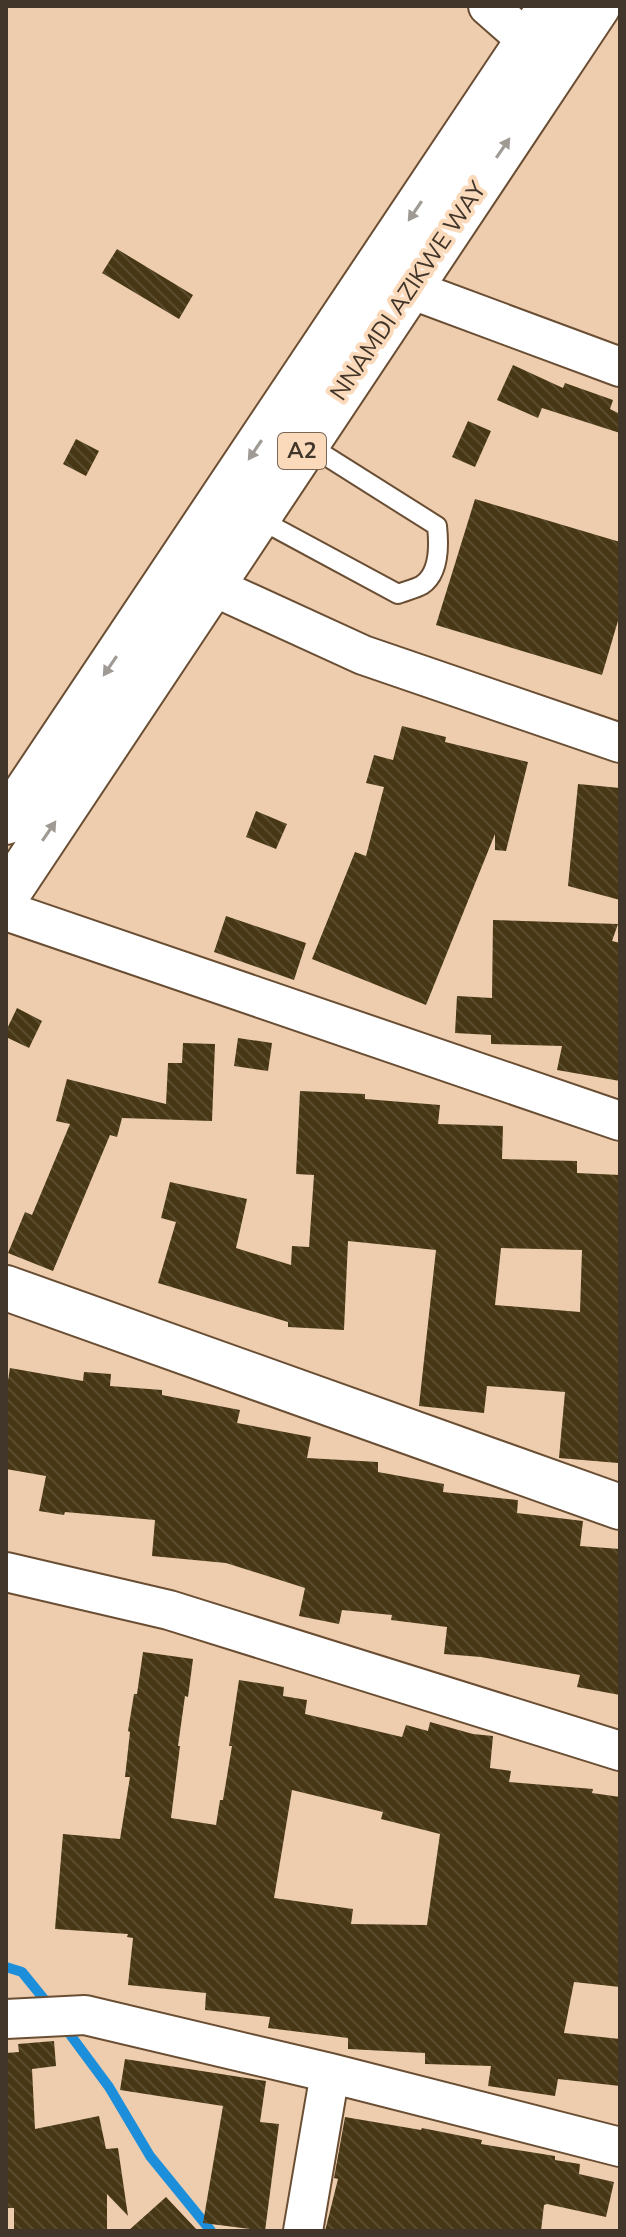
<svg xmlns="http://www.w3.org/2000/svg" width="626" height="2237" viewBox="0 0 626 2237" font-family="'Nunito Sans',sans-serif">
<defs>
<pattern id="building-back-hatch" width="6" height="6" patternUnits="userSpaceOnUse" patternTransform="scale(2)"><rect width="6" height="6" fill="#473715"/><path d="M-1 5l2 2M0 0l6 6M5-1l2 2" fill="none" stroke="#5a4c2e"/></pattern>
</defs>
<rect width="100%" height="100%" fill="#eecdaf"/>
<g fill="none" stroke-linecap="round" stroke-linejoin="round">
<path stroke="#1d8fda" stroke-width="10" d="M 6,1967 L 22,1972 L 52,2009
M 63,2025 L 109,2087 L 150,2156 L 211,2231"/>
</g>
<path fill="url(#building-back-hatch)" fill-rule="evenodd" d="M 117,249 L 193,295 L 179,319 L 102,273 Z
M 513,365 L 563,388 L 565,383 L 613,400 L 610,409 L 620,414 L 620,433 L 542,408 L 538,418 L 497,400 Z
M 468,421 L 491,431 L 475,467 L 452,457 Z
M 76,439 L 99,451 L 86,476 L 63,464 Z
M 475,499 L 620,542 L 620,614 L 602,675 L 436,625 Z
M 402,726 L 446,737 L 445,742 L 528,762 L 506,851 L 495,850 L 495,834 L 426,1005 L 312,959 L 355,852 L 366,856 L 384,787 L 366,783 L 374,755 L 393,760 Z
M 578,784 L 620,788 L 620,900 L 568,886 Z
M 256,811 L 287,824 L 276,849 L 246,837 Z
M 226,916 L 306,943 L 294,980 L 214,952 Z
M 493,920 L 618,924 L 612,941 L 620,943 L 620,1081 L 557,1070 L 562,1046 L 491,1044 L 491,1035 L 455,1033 L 457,996 L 492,998 Z
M 17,1008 L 42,1021 L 29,1048 L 6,1037 L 6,1031 Z
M 238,1038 L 272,1043 L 268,1071 L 234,1066 Z
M 183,1043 L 215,1044 L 212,1121 L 122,1118 L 117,1137 L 110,1135 L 53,1271 L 8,1253 L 25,1212 L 32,1215 L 70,1124 L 56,1121 L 67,1079 L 166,1104 L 168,1063 L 182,1063 Z
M 300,1091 L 365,1094 L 365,1099 L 440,1105 L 438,1124 L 503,1126 L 502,1159 L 577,1161 L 577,1173 L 620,1175 L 620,1438 L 618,1463 L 559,1458 L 565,1392 L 487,1386 L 484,1413 L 419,1406 L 436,1250 L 348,1241 L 344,1330 L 288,1327 L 288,1322 L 158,1283 L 176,1222 L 161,1218 L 170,1182 L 247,1199 L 236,1248 L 291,1265 L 292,1246 L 309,1247 L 314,1175 L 296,1174 ZM 501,1248 L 582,1250 L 580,1312 L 495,1305 Z
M 10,1368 L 83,1381 L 84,1372 L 111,1374 L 110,1386 L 162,1390 L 162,1395 L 240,1410 L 237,1423 L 311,1437 L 307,1458 L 378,1462 L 378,1472 L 444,1484 L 443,1492 L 518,1500 L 517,1513 L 583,1521 L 580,1546 L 620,1549 L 620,1695 L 577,1687 L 580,1675 L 481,1657 L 444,1654 L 447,1627 L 391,1620 L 392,1615 L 342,1610 L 339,1624 L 299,1616 L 305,1588 L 226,1563 L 152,1556 L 155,1520 L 65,1512 L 64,1515 L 39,1511 L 46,1476 L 6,1469 L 6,1393 Z
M 143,1652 L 193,1659 L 188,1697 L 185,1696 L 178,1746 L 180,1746 L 171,1818 L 216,1825 L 220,1800 L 223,1800 L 232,1746 L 229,1746 L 239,1680 L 284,1687 L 283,1696 L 307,1700 L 305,1714 L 402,1737 L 406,1725 L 428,1731 L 430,1722 L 473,1734 L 493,1736 L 490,1768 L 511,1771 L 509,1782 L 593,1789 L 592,1793 L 620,1797 L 620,1987 L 574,1982 L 564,2033 L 620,2039 L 620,2086 L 558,2079 L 555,2096 L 488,2086 L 491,2066 L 425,2064 L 425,2053 L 348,2049 L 348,2038 L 268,2028 L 270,2017 L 205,2010 L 206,1993 L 128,1985 L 133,1938 L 127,1937 L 128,1934 L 55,1929 L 63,1834 L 120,1839 L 130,1777 L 125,1777 L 130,1732 L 128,1731 L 134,1694 L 137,1694 ZM 292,1790 L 383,1812 L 381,1819 L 440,1834 L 427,1925 L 351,1924 L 353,1909 L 274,1898 Z
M 54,2041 L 56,2066 L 32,2069 L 35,2129 L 99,2116 L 106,2149 L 118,2148 L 128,2216 L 107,2194 L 107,2231 L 14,2231 L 14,2208 L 6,2208 L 6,2053 L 19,2052 L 18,2044 Z
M 125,2059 L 266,2081 L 260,2122 L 279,2124 L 265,2231 L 203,2223 L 223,2106 L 120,2090 Z
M 345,2117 L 421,2130 L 422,2128 L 482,2140 L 481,2144 L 555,2156 L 555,2160 L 580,2164 L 579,2174 L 614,2182 L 606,2217 L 547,2204 L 544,2205 L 541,2231 L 325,2231 L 338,2179 L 334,2178 Z
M 166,2197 L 198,2231 L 128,2231 Z"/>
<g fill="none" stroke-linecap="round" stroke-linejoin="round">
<defs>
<path id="lane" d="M 257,518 L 398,594 C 405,591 415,589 422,585 C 440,573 439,544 437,526 L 307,444"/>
<path id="street" d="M 488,6 L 528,41
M 410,289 L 620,367
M 212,586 L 363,655 L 620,743
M 6,911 L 620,1121
M 6,1572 L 169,1610 L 620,1751
M 6,2019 L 85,2015 L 330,2073 L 620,2147
M 303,2231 L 330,2073"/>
<path id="secondary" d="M 6,1288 L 620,1507"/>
<path id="highway" d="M 6,822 L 551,6
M 6,896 L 598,6"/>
</defs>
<use href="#lane" stroke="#6a4e33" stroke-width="22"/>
<use href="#street" stroke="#6a4e33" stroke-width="42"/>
<use href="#secondary" stroke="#6a4e33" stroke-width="48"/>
<use href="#highway" stroke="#6a4e33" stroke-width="48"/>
<use href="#lane" stroke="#fff" stroke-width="18"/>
<use href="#street" stroke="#fff" stroke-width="38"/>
<use href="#secondary" stroke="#fff" stroke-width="44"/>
<use href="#highway" stroke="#fff" stroke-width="44"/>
</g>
<defs><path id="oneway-solid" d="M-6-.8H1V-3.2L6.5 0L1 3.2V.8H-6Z" transform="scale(2)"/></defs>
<g fill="#a09a94">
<use href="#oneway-solid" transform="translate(503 148) rotate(-56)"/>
<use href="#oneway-solid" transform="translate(415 211) rotate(124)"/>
<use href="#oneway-solid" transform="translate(255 450) rotate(124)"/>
<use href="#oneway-solid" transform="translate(110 666) rotate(124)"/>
<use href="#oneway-solid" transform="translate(49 831) rotate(-56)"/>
</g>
<g text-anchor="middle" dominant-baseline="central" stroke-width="8" stroke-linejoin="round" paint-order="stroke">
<rect fill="#fbdabb" stroke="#7a6655" stroke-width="2" x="278" y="433" width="48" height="36" rx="6"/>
<g font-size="22" font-weight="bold" fill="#423529">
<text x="302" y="451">A2</text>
</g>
<g font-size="24" fill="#423529" stroke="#fbdabb">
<text transform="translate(408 291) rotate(-56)">NNAMDI AZIKWE WAY</text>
</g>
</g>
<rect width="626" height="2237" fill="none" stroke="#423529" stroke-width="16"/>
</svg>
